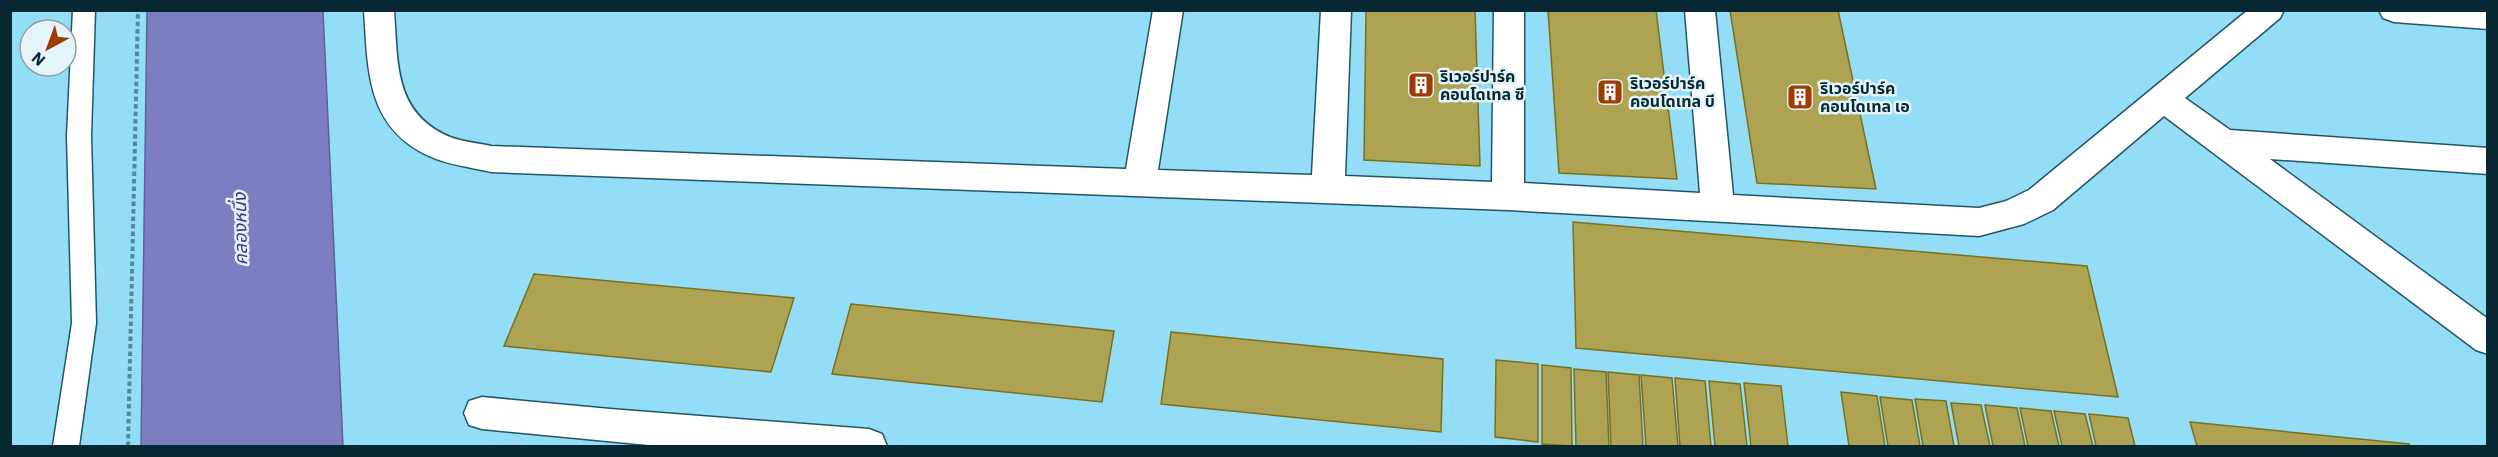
<svg xmlns="http://www.w3.org/2000/svg" width="2498" height="457" viewBox="0 0 2498 457" font-family="'IBM Plex Sans','Noto Sans Thai',sans-serif">
<rect width="100%" height="100%" fill="#93ddf7"/>
<path fill="#7d7ec2" stroke="#5a6497" stroke-width="1.5" d="M 147,11 L 323,11 L 343,446 L 141,446 Z"/>
<path fill="#ada353" stroke="#7b711d" stroke-width="1.5" d="M 1366,10 L 1475,10 L 1480,166 L 1364,160 Z
M 1548,10 L 1656,10 L 1677,179 L 1559,173 Z
M 1730,10 L 1838,10 L 1876,189 L 1757,183 Z
M 1573,222 L 2087,266 L 2118,397 L 1576,348 Z
M 534,274 L 794,298 L 771,372 L 504,346 Z
M 851,304 L 1114,331 L 1102,402 L 832,374 Z
M 1171,332 L 1443,359 L 1441,432 L 1161,404 Z
M 1496,360 L 1538,364 L 1538,442 L 1495,437 Z
M 1542,365 L 1571,368 L 1572,446 L 1542,444 Z
M 1574,369 L 1606,372 L 1609,446 L 1576,446 Z
M 1608,372 L 1639,375 L 1643,446 L 1611,446 Z
M 1641,375 L 1672,378 L 1678,446 L 1646,446 Z
M 1675,378 L 1705,381 L 1711,446 L 1680,446 Z
M 1709,381 L 1740,384 L 1747,446 L 1715,446 Z
M 1744,383 L 1781,386 L 1788,446 L 1751,446 Z
M 1841,392 L 1877,396 L 1885,446 L 1849,446 Z
M 1880,397 L 1912,400 L 1920,446 L 1888,446 Z
M 1915,399 L 1946,401 L 1954,446 L 1923,446 Z
M 1951,403 L 1981,405 L 1990,446 L 1959,446 Z
M 1985,405 L 2017,408 L 2025,446 L 1993,446 Z
M 2020,408 L 2051,411 L 2059,446 L 2028,446 Z
M 2054,411 L 2085,414 L 2093,446 L 2062,446 Z
M 2089,414 L 2128,418 L 2135,446 L 2096,446 Z
M 2190,422 L 2409,444 L 2409,446 L 2197,446 Z"/>
<g fill="none" stroke-linecap="round" stroke-linejoin="round">
<defs>
<path id="lane" d="M 73,10 L 95,10 L 91,136 L 96,323 L 79,446 L 53,446 L 72,323 L 67,136 Z"/>
<path id="street" d="M 364,10 L 394,10 C 398,62 393,113 450,137 C 463,142 478,143 491,146 L 1126,169 L 1153,10 L 1183,10 L 1158,170 L 1312,175 L 1321,10 L 1351,10 L 1345,176 L 1492,182 L 1494,10 L 1524,10 L 1524,183 L 1700,193 L 1685,10 L 1715,10 L 1733,195 L 1979,208 L 2006,201 L 2029,190 L 2248,10 L 2284,10 L 2280,18 L 2185,98 L 2230,130 L 2488,148 L 2488,174 L 2270,159 L 2488,319 L 2488,354 L 2476,350 L 2164,116 L 2053,210 L 2024,224 L 1979,236 L 1508,210 L 491,172 C 470,167 448,165 429,156 C 366,127 368,70 364,10 Z
M 2379,10 L 2488,10 L 2488,29 L 2394,22 L 2383,18 Z
M 482,397 L 610,409 L 869,429 L 882,434 L 887,446 L 659,446 L 482,429 L 469,425 L 464,413 L 469,401 Z"/>
</defs>
<use href="#lane" stroke="#225667" stroke-width="3"/>
<use href="#street" stroke="#225667" stroke-width="3"/>
<path stroke="#538b9d" stroke-width="4" stroke-dasharray="4.5 3" stroke-linecap="butt" d="M 128,446 L 138,10"/>
<use href="#lane" fill="#fff" fill-rule="evenodd"/>
<use href="#street" fill="#fff" fill-rule="evenodd"/>
</g>
<defs>
<symbol id="building-square" viewBox="-11 -11 22 22"><rect x="-9" y="-9" width="18" height="18" rx="4" fill="#9f3c03" stroke="#e3f4fb"/><path d="M-4-6H4V6H1V3H-1V6H-4ZM-2.5-4.3h1.7v1.8h-1.7ZM.8-4.3h1.7v1.8H.8ZM-2.5-1h1.7V.8h-1.7ZM.8-1h1.7V.8H.8Z" fill="#fff"/></symbol>
</defs>
<g fill-rule="evenodd">
<use href="#building-square" x="1406" y="70" width="30" height="30"/>
<use href="#building-square" x="1595" y="77" width="30" height="30"/>
<use href="#building-square" x="1785" y="82" width="30" height="30"/>
</g>
<g text-anchor="middle" dominant-baseline="central" stroke-width="5" stroke-linejoin="round" paint-order="stroke">
<g font-size="16" font-weight="bold" fill="#072832" stroke="#e3f4fb" text-anchor="start">
<text x="1440" y="76">ริเวอร์ปาร์ค<tspan x="1440" dy="18">คอนโดเทล ซี</tspan></text>
<text x="1630" y="83">ริเวอร์ปาร์ค<tspan x="1630" dy="18">คอนโดเทล บี</tspan></text>
<text x="1820" y="88">ริเวอร์ปาร์ค<tspan x="1820" dy="18">คอนโดเทล เอ</tspan></text>
</g>
<g font-size="18" font-style="italic" fill="#3d3688" stroke="#e3f4fb">
<text transform="translate(240 229) rotate(-91)">คลองหนึ่ง</text>
</g>
</g>
<rect width="2498" height="457" fill="none" stroke="#072832" stroke-width="24"/>
<g transform="translate(48 48) rotate(221)"><circle r="28" fill="#e3f4fb" stroke="#8ba2ab" stroke-width="1.5"/>
<path d="M0-4.5L10 22L0 15L-10 22Z" fill="#9f3c03"/>
<text y="-9" font-size="16" font-weight="bold" text-anchor="middle" fill="#072832">N</text>
</g>
</svg>
